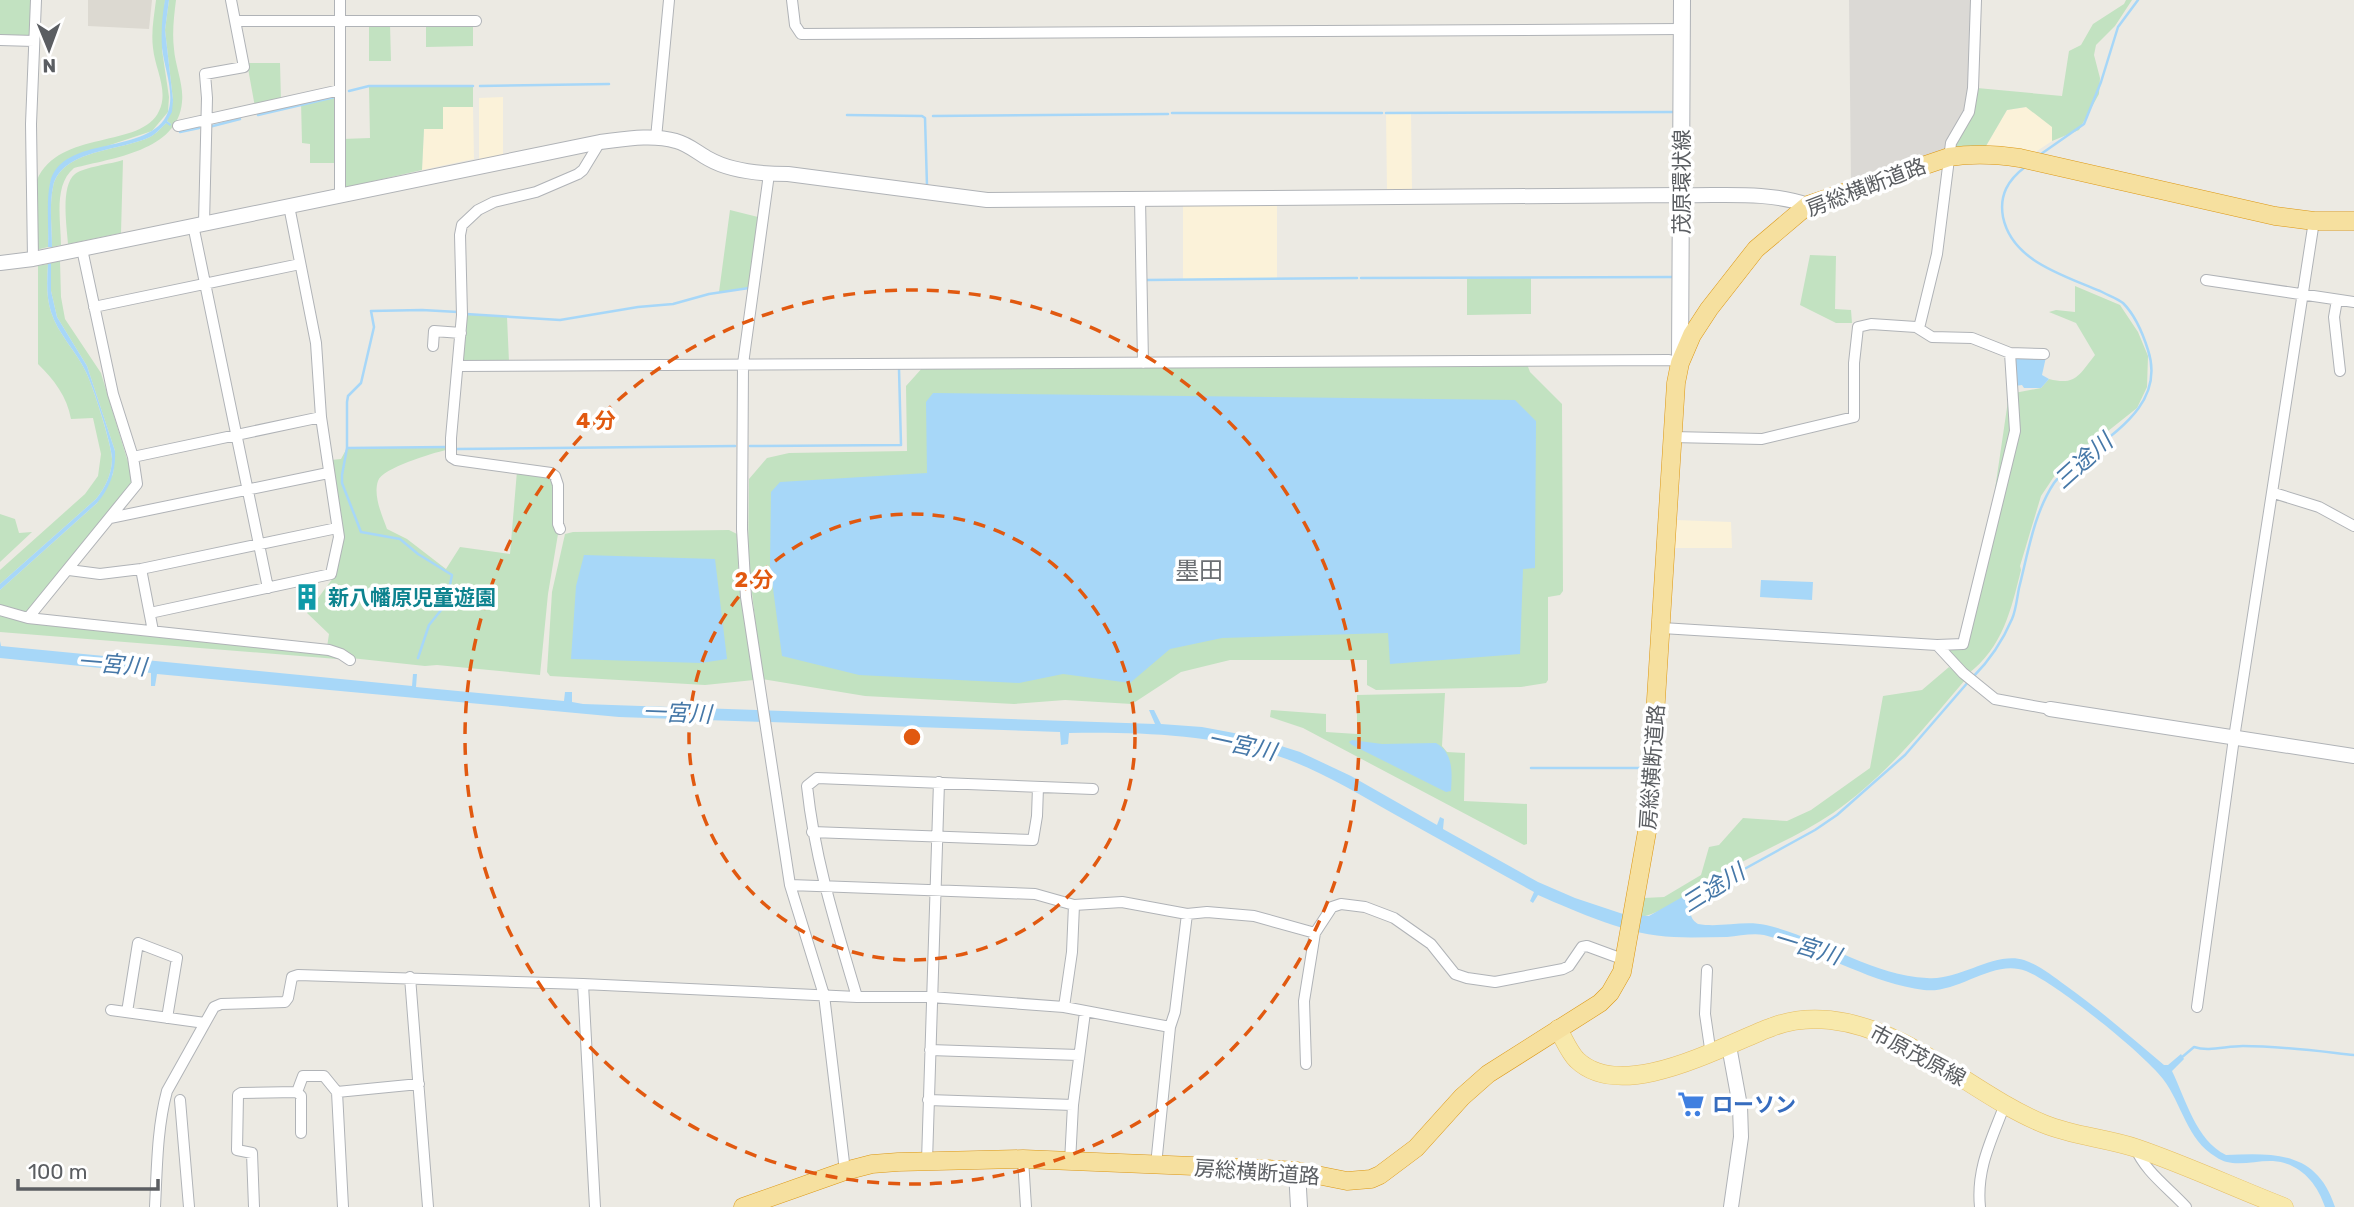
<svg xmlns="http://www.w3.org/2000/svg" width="2354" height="1207" viewBox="0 0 2354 1207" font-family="Rubik,'Noto Sans JP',sans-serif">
<rect width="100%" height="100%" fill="#eceae3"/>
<path fill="#fbf2d9" d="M 503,97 L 503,156 L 479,159 L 479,98 Z
M 443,107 L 473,107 L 474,159 L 422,170 L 424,129 Z
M 2027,107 L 2053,127 L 2052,141 L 2034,153 L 1986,146 L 2007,110 Z
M 1386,113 L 1411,113 L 1412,190 L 1387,191 Z
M 1183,201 L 1277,201 L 1277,279 L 1183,279 Z
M 1676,520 L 1731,522 L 1732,548 L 1674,548 Z"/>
<path fill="#dbd9d5" d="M 1849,0 L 1974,0 L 1968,106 L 1944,152 L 1918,158 L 1851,182 Z"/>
<path fill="#dcd9d1" d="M 88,0 L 152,0 L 149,29 L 88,26 Z"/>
<path fill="#c2e2c1" d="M 0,0 L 33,0 L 32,34 L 29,37 L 0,36 Z
M 156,0 L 165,0 L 162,50 L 169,97 L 168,112 L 152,131 L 68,159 L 50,183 L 48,247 L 36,250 C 36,235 32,191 37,180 C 59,129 142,149 159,111 C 169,91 155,69 153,48 C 151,31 154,17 156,0 Z
M 169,0 L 176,0 C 174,16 172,33 174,49 C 175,65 184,85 182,102 C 178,151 112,158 74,168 C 53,185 61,221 61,245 L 52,247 C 52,228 49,206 53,187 C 61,149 121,151 150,137 C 157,133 161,128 166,123 L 171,124 L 167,121 L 173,100 L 165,30 Z
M 2126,0 L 2132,0 L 2115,26 L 2096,45 L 2094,55 L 2100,78 L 2099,94 L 2079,130 L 2052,141 L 2052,127 L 2026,107 L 2007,110 L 1986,146 L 1951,148 L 1977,88 L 2062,96 L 2069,51 L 2081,45 L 2093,24 L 2124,4 Z
M 426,23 L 473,23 L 473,46 L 426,47 Z
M 369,24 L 390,24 L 391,61 L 369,61 Z
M 247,63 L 280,63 L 281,101 L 255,107 Z
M 369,86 L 473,86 L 473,107 L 443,107 L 443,129 L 424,129 L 422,170 L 343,188 L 342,139 L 370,138 Z
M 337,93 L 337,160 L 334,163 L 310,163 L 310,144 L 302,143 L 301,101 Z
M 123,160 L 121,233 L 68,244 C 67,227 60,186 75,174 C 84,167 111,164 123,160 Z
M 730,210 L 758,217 L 749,288 L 719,292 Z
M 1810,255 L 1836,256 L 1835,309 L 1851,310 L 1852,323 L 1836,323 L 1800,305 Z
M 60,261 L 61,297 L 65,319 L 101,373 L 134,482 L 26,613 L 0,606 L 0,590 L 97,503 L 113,474 L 115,451 L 87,366 L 57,317 L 51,291 L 51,263 Z
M 48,264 C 47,280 46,296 51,312 C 58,334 76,351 86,372 C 93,386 112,446 112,459 C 112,474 105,488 96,499 L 0,584 L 0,570 L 85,494 L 98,476 L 101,454 L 93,418 L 71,419 C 67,396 54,380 38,364 L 38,266 Z
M 1531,277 L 1531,314 L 1467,315 L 1467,278 Z
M 2075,286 L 2120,305 L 2138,332 L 2148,356 L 2147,387 L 2137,408 L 2064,466 L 2053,478 L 2041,496 L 2020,566 L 2021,570 C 2011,610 2003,647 1968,674 L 1944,647 L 1962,647 L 1988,537 L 2009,394 L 2041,388 L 2049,379 C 2076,386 2079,375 2095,355 L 2076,323 L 2049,312 L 2056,310 L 2075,312 Z
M 466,314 L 507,317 L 509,362 L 460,362 Z
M 1527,364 L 1530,372 L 1562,404 L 1563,591 L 1560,595 L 1548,597 L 1548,680 L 1546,683 L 1521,687 L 1376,690 L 1367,685 L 1367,660 L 1230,660 L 1181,672 L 1132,704 L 1065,700 L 1014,704 L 865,696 L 762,679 L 748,559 L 749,479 L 767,458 L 789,453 L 907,451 L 906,386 L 924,366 Z
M 446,447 L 446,450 C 433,453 382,468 378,481 C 373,496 382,515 387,529 L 407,539 L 446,569 L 460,547 L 510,554 L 517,471 L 554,476 L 558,534 L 548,594 L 540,675 L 437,665 L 425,666 L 351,658 L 327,647 L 329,634 L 307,613 L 333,578 L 339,558 L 331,460 L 341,459 L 347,448 Z
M 0,514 L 15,519 L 19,533 L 32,532 L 0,562 Z
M 729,530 L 737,534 L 739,584 L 754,680 L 705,685 L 550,676 L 547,672 L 552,592 L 565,534 L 573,532 Z
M 0,614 L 340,656 L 337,659 L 0,632 Z
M 1949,667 L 1965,680 C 1924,728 1885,777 1833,813 C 1796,838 1754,854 1715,877 C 1696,889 1662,914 1640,917 L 1644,898 L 1664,897 L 1701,875 L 1709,847 L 1719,845 L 1743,818 L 1787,821 L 1811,810 L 1870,768 L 1883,696 L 1922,690 Z
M 1445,693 L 1442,746 L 1447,752 L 1465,753 L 1464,801 L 1527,804 L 1527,844 L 1524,845 L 1303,728 L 1270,717 L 1271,710 L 1326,714 L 1326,732 L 1357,734 L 1357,695 Z"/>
<path fill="#a7d7f8" d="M 165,0 L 169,0 L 165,30 L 173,100 L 172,112 L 167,121 L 171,124 L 170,126 L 166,123 C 161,128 156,134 150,137 C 121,151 61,149 53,187 C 49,206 52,228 52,247 L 48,247 C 49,228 46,201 50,183 C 61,133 151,157 168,112 C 175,93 164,67 162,48 C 161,32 162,16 165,0 Z
M 51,263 L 51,291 L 57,317 L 87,366 L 115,451 C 116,471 110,488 97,503 L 0,590 L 0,584 L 96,499 C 105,488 112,474 112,459 C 112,445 93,386 86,372 C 76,351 58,334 51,312 C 46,296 47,280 48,264 Z
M 2015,356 L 2046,357 L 2042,375 L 2049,379 L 2041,388 L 2024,388 L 2022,385 L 2015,386 Z
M 933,393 L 1515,400 L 1536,421 L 1535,568 L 1523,569 L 1520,654 L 1390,664 L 1388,633 L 1222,638 L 1170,649 L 1130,683 L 1063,674 L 1019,683 L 859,675 L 782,656 L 770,566 L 771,492 L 780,482 L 927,473 L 926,402 Z
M 584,555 L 715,559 L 727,659 L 701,663 L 571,659 L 576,586 Z
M 1761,580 L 1813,582 L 1812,600 L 1760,597 Z
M 0,641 L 1,646 L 412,686 L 413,674 L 417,674 L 416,687 L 564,701 L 565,692 L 572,692 L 572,702 L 583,704 L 1155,724 L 1149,710 L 1154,710 L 1161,724 L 1202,727 L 1250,736 L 1300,752 L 1351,776 L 1437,825 L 1440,817 L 1444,819 L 1443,829 L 1538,882 L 1575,898 L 1626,915 L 1649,916 L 1698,888 L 1705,899 C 1693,904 1684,915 1698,924 C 1720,928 1744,920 1766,925 C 1821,938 1870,975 1927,978 C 1960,981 1994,951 2024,960 C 2039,965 2053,976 2065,985 C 2100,1010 2132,1038 2164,1065 L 2168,1065 L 2181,1054 L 2184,1059 L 2172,1071 C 2186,1100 2196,1140 2226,1155 C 2275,1153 2317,1151 2335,1207 L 2325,1207 C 2317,1183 2300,1163 2273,1161 C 2254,1160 2233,1169 2216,1157 C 2187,1140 2182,1104 2163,1079 C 2143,1053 2056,983 2026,971 C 1993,958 1959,994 1924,990 C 1868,983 1818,949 1764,935 C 1752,933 1739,936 1727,937 C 1709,937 1691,938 1674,937 C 1630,936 1577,912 1538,895 L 1533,903 L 1530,901 L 1534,892 C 1487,866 1441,840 1394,814 C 1355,792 1318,769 1275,755 C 1209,734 1137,732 1069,733 L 1068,744 L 1061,745 L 1060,732 L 619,717 L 157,674 L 155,686 L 151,686 L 151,673 L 0,658 Z
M 1352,740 L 1382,744 L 1436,743 C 1454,753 1452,774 1451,791 L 1446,792 L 1352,745 L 1349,742 Z"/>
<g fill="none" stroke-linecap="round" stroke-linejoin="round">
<path stroke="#a7d7f8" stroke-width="2.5" d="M 480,86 L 609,84
M 349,91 L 369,86 L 473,86
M 1172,113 L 1382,113
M 1386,113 L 1675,112
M 258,115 L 335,97
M 847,115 L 922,116 L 925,118 L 927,186
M 933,116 L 1168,114
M 209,127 L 240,119
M 180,132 L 199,128
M 2041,154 L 2084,124 L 2101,82 L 2118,27 L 2138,0
M 1361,278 L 1675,277
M 1146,280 L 1357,278
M 466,314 L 560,320 L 638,307 L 673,304 L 709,294 L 749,288
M 750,446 L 901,445 L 899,369
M 348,448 L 446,447
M 455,449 L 735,446
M 418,658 L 429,625 L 446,604 L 452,575 L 418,554 L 400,539 L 361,532 L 342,483 L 342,475 L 347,448 L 347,402 L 348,396 L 361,383 L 374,327 L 371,311 L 422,310 L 458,312
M 1973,677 C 1989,661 2003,640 2012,619 C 2016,610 2017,598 2019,588 C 2028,553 2034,513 2054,483 C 2061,473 2072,465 2082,458 C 2117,431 2165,402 2148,350 C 2143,334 2135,315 2123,303 C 2117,298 2107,295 2100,291 C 2063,275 2012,261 2003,217 C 1999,195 2008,180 2025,167
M 1531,768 L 1645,768
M 1699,894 L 1815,830 L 1837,815 L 1905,755 L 1969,681
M 2181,1058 L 2194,1047 C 2209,1052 2226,1046 2243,1046 C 2280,1046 2317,1051 2354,1055"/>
<defs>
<path id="minor" d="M 792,0 L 795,25 L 801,34 L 1682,29
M 235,21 L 476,21
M 0,40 L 34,41
M 178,126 L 340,90
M 656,138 L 669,0
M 769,174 L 743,364 L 742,529 L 746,597 L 790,885 L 824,995 L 845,1171
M 340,195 L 340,0
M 1140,198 L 1143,363
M 204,223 L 207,98 L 205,74 L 244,67 L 231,0
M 193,225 L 268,588
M 33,259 L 31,124 L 36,0
M 2206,280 L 2354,302
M 2337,300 L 2334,317 L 2340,371
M 94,307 L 300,264
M 1916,327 L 1932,337 L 1972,338 L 2010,353 L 2015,431 L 1963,644 L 1937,645
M 433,346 L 434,331 L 461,333
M 2010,353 L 2044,354
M 458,366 L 1669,360 L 1680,363
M 1672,437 L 1762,439 L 1854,417 L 1854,363 L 1858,327 L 1871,324 L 1916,327 L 1920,324 L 1937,254 L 1951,143 L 1969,112 L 1973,88 L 1976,0
M 133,457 L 321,417
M 2274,493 L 2319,507 L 2354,526
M 110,518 L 328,473
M 560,529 L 558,524 L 558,485 L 555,476 L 551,473 L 456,460 L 451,457 L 451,438 L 462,315 L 460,235 L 462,225 L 478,210 L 494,202 L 536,192 L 578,174 L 583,170 L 600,142
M 141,569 L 153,631
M 69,570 L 100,574 L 141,569 L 337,528
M 0,610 L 28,618 L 329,650 L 341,654 L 350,660
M 150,613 L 331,574 L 339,537 L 321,417 L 316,343 L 289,206
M 28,618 L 137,484 L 133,457 L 113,394 L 82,249
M 1662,628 L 1937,645 L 1963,673 L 1995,699 L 2050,709
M 812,832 L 1033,840 L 1037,816 L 1038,787
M 790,885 L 1035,894 L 1074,905 L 1122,902 L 1187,914 L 1207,912 L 1254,916 L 1315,933
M 1707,970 L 1705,1014 L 1711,1055
M 410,977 L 428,1207
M 583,984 L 595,1207
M 857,997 C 836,926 815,861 807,786 L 817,778 L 1093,789
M 1064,1007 L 1072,952 L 1074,905
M 2197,1007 L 2234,738 L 2314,221
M 111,1010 L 205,1023
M 127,1012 L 138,943 L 177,958 L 167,1018
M 930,1050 L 1079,1055
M 1306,1064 L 1304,1001 L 1315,933 L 1332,907 L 1341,904 L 1365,907 L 1394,918 L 1431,944 L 1455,974 L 1467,978 L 1495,982 L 1563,969 L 1569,966 L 1582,947 L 1587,946 L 1625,960
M 180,1100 L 189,1207
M 928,1100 L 1073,1105
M 301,1133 L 301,1096 L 297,1092 L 303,1076 L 324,1076 L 337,1092
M 2135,1147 C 2145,1172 2169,1188 2186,1207
M 1023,1159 L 1026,1207
M 927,1161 L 939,782
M 1070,1162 L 1073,1105 L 1085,1012
M 1156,1165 L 1170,1027 L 1175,1012 L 1187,914
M 155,1207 C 157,1168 157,1128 167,1091 L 214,1007 L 221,1004 L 285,1002 L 288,998 L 292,977 L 298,975 L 583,984 L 857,997 L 931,997 L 1064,1007 L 1170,1027
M 254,1207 L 252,1153 L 237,1150 L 238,1095 L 241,1093 L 297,1092
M 343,1207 L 337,1092 L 419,1084
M 1980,1207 C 1976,1168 1992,1139 2005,1104"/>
<path id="tertiary" d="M 0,263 L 33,259 L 600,142 C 625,139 652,134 676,141 C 688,144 698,153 709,159 C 732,172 763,174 788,174 L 987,200 L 1681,195 C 1723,196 1768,191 1808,205
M 2050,709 L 2354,756
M 1729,1046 L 1740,1106 L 1741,1137 L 1731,1207"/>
<path id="secondary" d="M 1680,361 L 1682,0
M 1297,1171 L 1299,1207"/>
<path id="primary" d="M 1558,1029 C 1564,1039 1569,1052 1577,1060 C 1623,1104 1725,1044 1772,1027 C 1790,1020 1811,1018 1830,1020 C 1911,1029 1971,1094 2044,1124 C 2073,1136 2106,1138 2136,1148 C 2186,1165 2235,1188 2284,1207"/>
<path id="trunk" d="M 743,1207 L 845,1171 L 872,1164 L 898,1162 L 1023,1159 L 1266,1169 L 1297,1171 L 1347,1181 L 1371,1179 L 1380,1175 L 1416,1148 L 1462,1097 L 1488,1074 L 1600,1003 L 1610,993 L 1622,972 L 1648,826 L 1676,383 L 1680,363 L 1692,335 L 1709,309 L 1756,249 L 1808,205 L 1949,157 C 1974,153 1995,154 2020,158 L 2275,216 L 2314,221 L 2354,221"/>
</defs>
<use href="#minor" stroke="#b0b3b7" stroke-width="12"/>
<use href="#tertiary" stroke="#b0b3b7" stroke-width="16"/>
<use href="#secondary" stroke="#afb2b7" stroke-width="18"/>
<use href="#primary" stroke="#e5bd63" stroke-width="19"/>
<use href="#trunk" stroke="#dc9713" stroke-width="19"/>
<use href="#minor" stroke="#fff" stroke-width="10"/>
<use href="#tertiary" stroke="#fff" stroke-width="14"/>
<use href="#secondary" stroke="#fff" stroke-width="16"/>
<use href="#primary" stroke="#f8e9ac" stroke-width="18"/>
<use href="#trunk" stroke="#f6e09f" stroke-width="18"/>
</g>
<g fill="none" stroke="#e15910" stroke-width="3.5" stroke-dasharray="12 9">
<circle cx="912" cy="737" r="223"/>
<circle cx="912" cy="737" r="447"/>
</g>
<defs>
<symbol id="building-bare" viewBox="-9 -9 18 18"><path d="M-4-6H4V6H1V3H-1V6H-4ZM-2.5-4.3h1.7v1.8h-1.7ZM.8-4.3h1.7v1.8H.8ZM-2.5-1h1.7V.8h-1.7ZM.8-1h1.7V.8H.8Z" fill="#0f9aa8" stroke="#fff" stroke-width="2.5" paint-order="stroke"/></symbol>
<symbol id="supermarket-bare" viewBox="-9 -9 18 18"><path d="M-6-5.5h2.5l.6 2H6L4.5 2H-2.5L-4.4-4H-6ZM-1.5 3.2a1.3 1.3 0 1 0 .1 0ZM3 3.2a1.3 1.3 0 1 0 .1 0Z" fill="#3f7fe0" stroke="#fff" stroke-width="2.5" paint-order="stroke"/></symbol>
</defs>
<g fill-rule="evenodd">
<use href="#building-bare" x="288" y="578" width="38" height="38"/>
<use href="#supermarket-bare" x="1672" y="1085" width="38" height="38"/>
</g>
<g text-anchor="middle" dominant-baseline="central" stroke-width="7" stroke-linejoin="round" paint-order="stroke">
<g font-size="21" fill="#5b5e62" stroke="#fff">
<text transform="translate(1681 182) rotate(-90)">茂原環状線</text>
<text transform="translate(1866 187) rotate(-21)">房総横断道路</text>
<text transform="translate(1652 767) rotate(-86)">房総横断道路</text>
<text transform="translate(1918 1055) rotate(28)">市原茂原線</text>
<text transform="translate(1257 1172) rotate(4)">房総横断道路</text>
</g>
<g font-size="21" font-weight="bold" fill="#0d838f" stroke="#fff" text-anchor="start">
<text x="328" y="597">新八幡原児童遊園</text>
</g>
<g font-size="21" font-weight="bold" fill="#366cbe" stroke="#fff" text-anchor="start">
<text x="1712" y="1104">ローソン</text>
</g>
<g font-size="23" font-style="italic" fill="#4678a8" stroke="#fff">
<text transform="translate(2083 461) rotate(-42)">三途川</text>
<text transform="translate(112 664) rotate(5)">一宮川</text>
<text transform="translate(677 713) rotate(2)">一宮川</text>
<text transform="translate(1242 745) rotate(12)">一宮川</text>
<text transform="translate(1713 888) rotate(-32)">三途川</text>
<text transform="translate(1807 947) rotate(17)">一宮川</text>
</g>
<g font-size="24" fill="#6c7074" stroke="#fff">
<text x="1199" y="571">墨田</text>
</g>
</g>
<circle cx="912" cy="737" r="10" fill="#e15910" stroke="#fff" stroke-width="3.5"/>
<g font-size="21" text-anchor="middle" font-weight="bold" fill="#e15910" stroke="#fff" stroke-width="7" stroke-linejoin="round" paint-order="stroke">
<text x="596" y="428">4 分</text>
<text x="754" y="587">2 分</text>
</g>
<g transform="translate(49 49) rotate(179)" stroke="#ffffff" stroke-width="5" paint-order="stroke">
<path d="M0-5L12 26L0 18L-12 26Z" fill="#5b5e62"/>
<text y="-10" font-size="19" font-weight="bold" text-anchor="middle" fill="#5b5e62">N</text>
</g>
<path d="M18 1179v10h140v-10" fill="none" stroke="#5b5e62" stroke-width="3.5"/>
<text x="28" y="1179" font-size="21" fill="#5b5e62" stroke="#ffffff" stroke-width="5" paint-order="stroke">100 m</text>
</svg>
